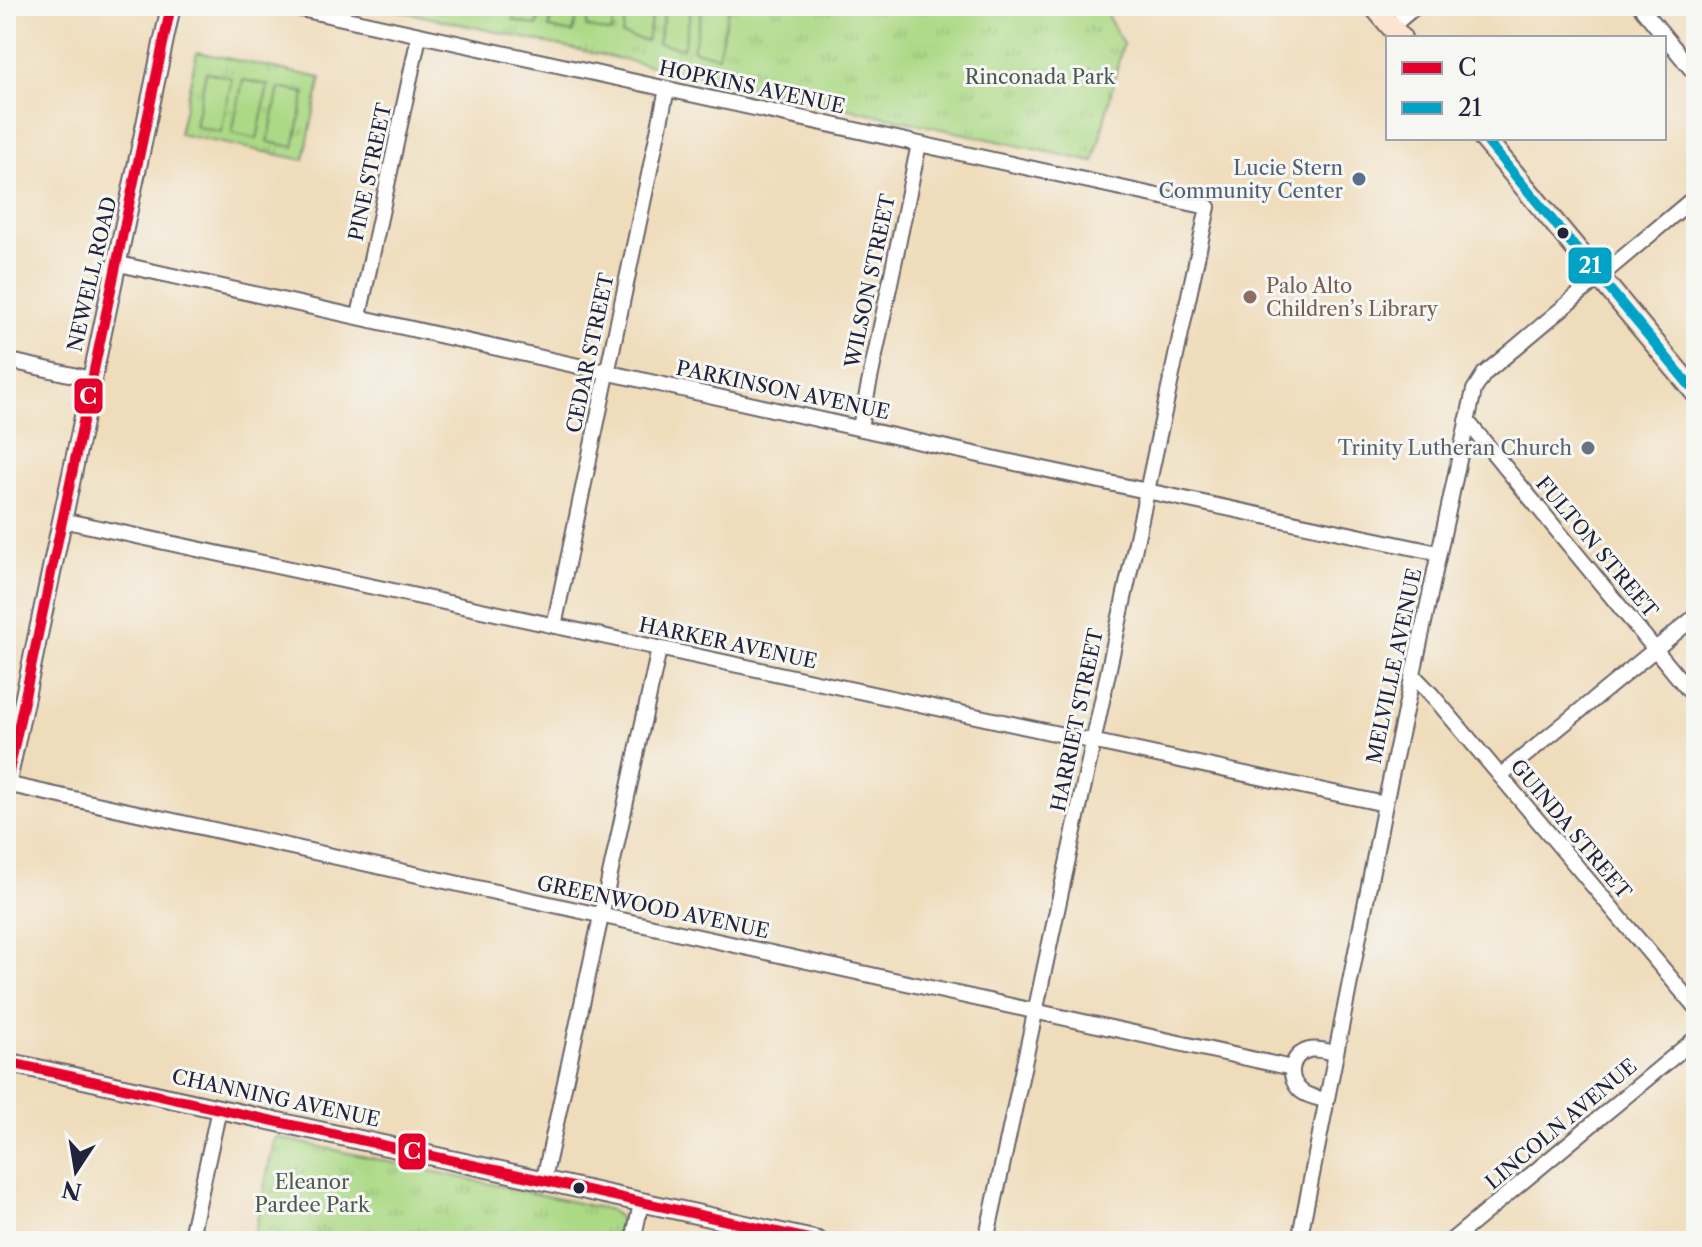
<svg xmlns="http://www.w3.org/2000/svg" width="1702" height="1247" viewBox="0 0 1702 1247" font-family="'Libre Caslon Text',serif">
<defs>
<pattern id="park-tufts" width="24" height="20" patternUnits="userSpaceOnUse" patternTransform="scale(2)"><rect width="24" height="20" fill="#acd985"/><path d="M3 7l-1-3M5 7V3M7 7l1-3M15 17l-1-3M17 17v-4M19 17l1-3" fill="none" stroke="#94ba74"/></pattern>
</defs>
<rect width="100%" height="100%" fill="#f6f6f2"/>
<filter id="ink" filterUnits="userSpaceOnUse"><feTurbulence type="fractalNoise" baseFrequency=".0125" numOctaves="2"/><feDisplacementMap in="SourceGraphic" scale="16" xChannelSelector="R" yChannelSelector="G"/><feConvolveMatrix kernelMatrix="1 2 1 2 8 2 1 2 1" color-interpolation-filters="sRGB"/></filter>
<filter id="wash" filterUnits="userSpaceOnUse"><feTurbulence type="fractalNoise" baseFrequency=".006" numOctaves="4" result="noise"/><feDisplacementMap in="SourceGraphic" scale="32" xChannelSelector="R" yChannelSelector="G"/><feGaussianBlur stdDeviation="1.8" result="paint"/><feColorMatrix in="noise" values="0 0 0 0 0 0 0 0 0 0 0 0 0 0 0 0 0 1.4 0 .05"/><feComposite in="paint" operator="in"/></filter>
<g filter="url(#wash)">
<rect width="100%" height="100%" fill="#efdcba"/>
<path fill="url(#park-tufts)" stroke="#677e60" stroke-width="2" d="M 377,6 L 1102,6 L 1123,44 L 1094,162 Z
M 197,52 L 321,78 L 304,160 L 179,134 Z
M 275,1137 L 610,1210 L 621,1219 L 620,1241 L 253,1241 Z"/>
<path fill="#acd985" stroke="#677e60" stroke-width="2" d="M 516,6 L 542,6 L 537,26 L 513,20 Z
M 553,6 L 579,6 L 573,33 L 549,28 Z
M 591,6 L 617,6 L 611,33 L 586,27 Z
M 628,6 L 654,6 L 647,41 L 622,35 Z
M 666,6 L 692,6 L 683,48 L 658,43 Z
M 703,6 L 729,6 L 718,56 L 693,50 Z
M 206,72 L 232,78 L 221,132 L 195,126 Z
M 243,80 L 268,85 L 257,139 L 232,133 Z
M 279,88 L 305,93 L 294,147 L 268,142 Z"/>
</g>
<g filter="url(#ink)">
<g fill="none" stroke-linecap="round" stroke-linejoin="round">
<defs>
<path id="minor" d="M 287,6 L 1208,207 L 986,1241
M 1640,6 L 1696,75
M 1391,27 L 1416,6
M 119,264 L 1006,461 L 1438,553
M 359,316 L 419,36
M 6,360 L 91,379
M 1467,421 L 1696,699
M 860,427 L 919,144
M 62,520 L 1385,804
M 554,626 L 667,89
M 1414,676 L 1432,695 L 1696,1008
M 1500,776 L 1696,616
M 6,784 C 434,881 864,970 1292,1068
M 1326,1100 C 1318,1098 1308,1097 1301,1091 C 1287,1079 1289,1055 1309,1050 C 1318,1048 1327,1051 1335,1053
M 544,1179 L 659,649
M 190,1241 L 219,1109
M 633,1241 L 641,1203
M 1299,1241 L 1385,804 L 1474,390 L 1484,374 L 1696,196
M 1451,1241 L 1696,1038"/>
<path id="tertiary" d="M 6,786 L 171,6
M 6,1062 L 818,1241"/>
<path id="secondary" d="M 1374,6 L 1401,38
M 1484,138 L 1696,393"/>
</defs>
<use href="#minor" stroke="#6a6367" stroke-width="18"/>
<use href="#tertiary" stroke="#6a6367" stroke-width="22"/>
<use href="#secondary" stroke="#6a6367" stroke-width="24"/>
<use href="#minor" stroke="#fff" stroke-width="14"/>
<use href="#tertiary" stroke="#fff" stroke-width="18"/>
<use href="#secondary" stroke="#fde4d0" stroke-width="20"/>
<defs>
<path id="bus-1" d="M 6,786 L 171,6
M 6,1062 L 818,1241"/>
<path id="bus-2" d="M 1484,138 L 1696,393"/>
</defs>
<use href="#bus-1" stroke="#f6f6f2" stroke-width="16"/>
<use href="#bus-2" stroke="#f6f6f2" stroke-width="16"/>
<use href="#bus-1" stroke="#e4002b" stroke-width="10"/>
<use href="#bus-2" stroke="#02a2c7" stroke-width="10"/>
</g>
</g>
<circle fill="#5c6f8a" stroke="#f6f6f2" stroke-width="3" cx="1359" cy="179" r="8"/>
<g fill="#22223b" stroke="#f6f6f2" stroke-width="3">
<circle cx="1563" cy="233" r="7"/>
<circle cx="579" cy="1188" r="7"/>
</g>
<circle fill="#8d6e63" stroke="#f6f6f2" stroke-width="3" cx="1250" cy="297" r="8"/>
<circle fill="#6b7280" stroke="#f6f6f2" stroke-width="3" cx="1588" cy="448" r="8"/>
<g text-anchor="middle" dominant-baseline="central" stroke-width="6" stroke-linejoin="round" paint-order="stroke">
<g font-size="20" fill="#4b5951" stroke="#f6f6f2">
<text x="1040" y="77">Rinconada Park</text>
<text x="312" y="1182">Eleanor<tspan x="312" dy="23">Pardee Park</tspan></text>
</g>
<g font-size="20" fill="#22223b" stroke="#f6f6f2">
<text transform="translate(752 87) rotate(12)">HOPKINS AVENUE</text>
<text transform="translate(370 172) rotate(-78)">PINE STREET</text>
<text transform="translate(92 274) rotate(-77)">NEWELL ROAD</text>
<text transform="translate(870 281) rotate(-78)">WILSON STREET</text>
<text transform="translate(590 353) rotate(-78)">CEDAR STREET</text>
<text transform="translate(783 390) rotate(12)">PARKINSON AVENUE</text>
<text transform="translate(1597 547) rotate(50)">FULTON STREET</text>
<text transform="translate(728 643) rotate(12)">HARKER AVENUE</text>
<text transform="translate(1394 666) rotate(-78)">MELVILLE AVENUE</text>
<text transform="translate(1077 720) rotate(-78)">HARRIET STREET</text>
<text transform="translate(1571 829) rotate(50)">GUINDA STREET</text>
<text transform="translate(653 907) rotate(12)">GREENWOOD AVENUE</text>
<text transform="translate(276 1098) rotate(12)">CHANNING AVENUE</text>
<text transform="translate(1561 1124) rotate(-40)">LINCOLN AVENUE</text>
</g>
<g font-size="20" fill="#4e5e75" stroke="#f6f6f2" text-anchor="end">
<text x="1343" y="168">Lucie Stern<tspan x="1343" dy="23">Community Center</tspan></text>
</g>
<g font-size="20" fill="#785e54" stroke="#f6f6f2" text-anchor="start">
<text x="1266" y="286">Palo Alto<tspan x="1266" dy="23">Children’s Library</tspan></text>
</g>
<g font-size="20" fill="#5b616d" stroke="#f6f6f2" text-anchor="end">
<text x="1572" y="448">Trinity Lutheran Church</text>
</g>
</g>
<g stroke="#f6f6f2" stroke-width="3">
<rect x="1567" y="246" width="46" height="39" rx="8" fill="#02a2c7"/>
<rect x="73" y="377" width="31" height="38" rx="8" fill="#e4002b"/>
<rect x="397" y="1132" width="30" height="39" rx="8" fill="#e4002b"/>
</g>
<g font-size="22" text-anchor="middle" font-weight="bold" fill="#fff">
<text x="1590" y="273">21</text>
<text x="88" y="404">C</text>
<text x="412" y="1159">C</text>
</g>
<rect width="1702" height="1247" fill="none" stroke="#f6f6f2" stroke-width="32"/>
<rect x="1386" y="36" width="280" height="104" fill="#f6f6f2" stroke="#a1a1a9" stroke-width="2"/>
<rect x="1402" y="62" width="40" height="12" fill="#e4002b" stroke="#a1a1a9" stroke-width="2"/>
<text x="1458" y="76" font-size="24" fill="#22223b">C</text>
<rect x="1402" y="102" width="40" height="12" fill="#02a2c7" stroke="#a1a1a9" stroke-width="2"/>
<text x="1458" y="116" font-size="24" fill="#22223b">21</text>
<g transform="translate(76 1171) rotate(192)" stroke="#f6f6f2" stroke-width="6" paint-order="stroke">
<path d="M0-6L14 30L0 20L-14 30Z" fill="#22223b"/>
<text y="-12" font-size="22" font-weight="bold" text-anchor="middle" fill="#22223b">N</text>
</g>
</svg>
